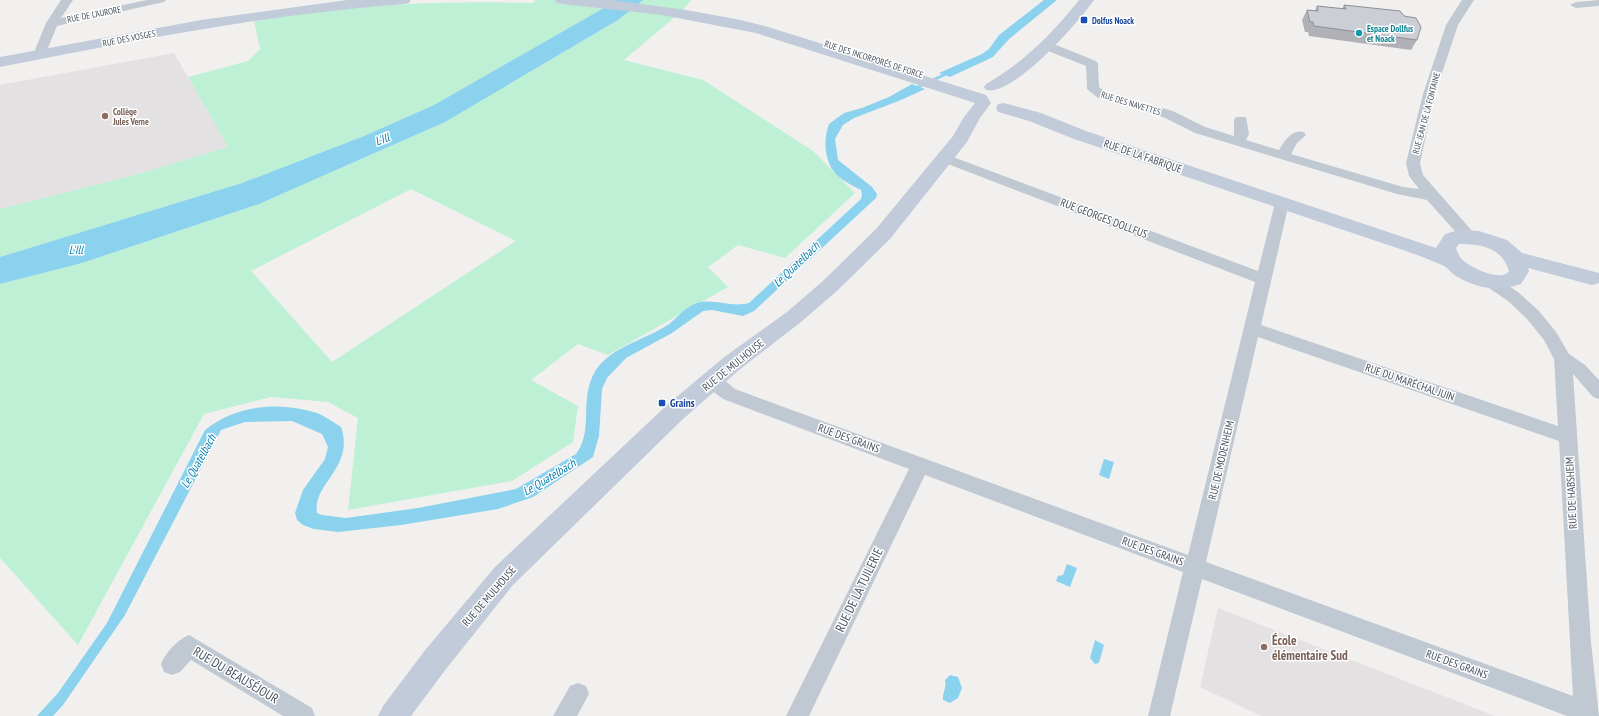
<svg xmlns="http://www.w3.org/2000/svg" width="1599" height="716" viewBox="0 0 1599 716" font-family="'PT Sans Narrow',sans-serif">
<rect width="100%" height="100%" fill="#f2f0ef"/>
<path fill="#e3e1e1" d="M 174,53 L 228,147 L 135,175 L 0,209 L 0,85 Z
M 1218,608 L 1495,716 L 1261,716 L 1200,687 Z"/>
<path fill="#bdf0d5" fill-rule="evenodd" d="M 535,0 L 691,0 L 682,11 L 624,60 L 703,80 L 813,151 L 855,193 L 785,258 L 738,245 L 708,267 L 728,287 L 608,355 L 578,344 L 531,380 L 578,406 L 573,442 L 512,481 L 348,510 L 358,418 L 328,402 L 271,397 L 204,414 L 78,645 L 0,558 L 0,284 L 82,263 L 259,204 L 445,122 L 618,20 L 636,5 L 611,1 L 602,9 L 434,105 L 364,136 L 242,183 L 0,257 L 0,209 L 135,175 L 228,147 L 188,77 L 248,61 L 260,49 L 254,21 C 345,5 441,0 533,3 ZM 411,189 L 516,241 L 332,362 L 251,271 Z"/>
<path fill="#8ad2ee" d="M 614,0 L 643,0 L 618,20 L 445,122 L 259,204 L 82,263 L 0,284 L 0,257 L 242,183 L 364,136 L 434,105 L 602,9 Z
M 1044,0 L 1057,0 L 1009,39 L 993,57 L 950,77 L 939,73 L 982,54 L 989,49 L 999,35 Z
M 912,84 L 925,89 L 901,100 L 854,118 L 843,125 L 835,139 L 838,160 L 872,187 L 877,194 L 876,198 L 754,311 L 743,316 L 712,310 L 703,311 L 672,333 L 626,358 L 607,378 L 602,389 L 599,436 L 593,457 L 533,497 L 498,509 L 401,525 L 338,532 L 314,529 L 303,525 L 297,520 L 295,513 L 303,490 L 325,459 L 328,447 L 322,434 L 292,421 L 245,422 L 221,430 L 125,615 L 63,705 L 53,716 L 37,716 L 58,693 L 107,623 L 205,430 C 236,405 279,401 317,413 C 325,416 334,423 341,427 C 355,468 312,483 317,513 L 322,515 L 346,518 L 418,508 L 516,489 L 576,454 C 592,433 582,407 590,383 C 600,349 639,343 666,326 C 676,320 684,307 697,303 C 715,298 731,308 749,303 L 861,199 L 862,194 L 861,190 C 853,186 843,181 837,175 C 824,162 823,140 829,124 L 844,113 L 862,108 L 889,97 Z
M 1104,459 L 1114,462 L 1109,479 L 1099,475 Z
M 1067,564 L 1077,568 L 1070,587 L 1056,581 L 1058,576 L 1063,575 Z
M 1095,640 L 1104,645 L 1099,663 L 1095,664 L 1090,658 Z
M 950,675 L 958,677 L 962,688 L 958,698 L 950,703 L 943,700 C 942,693 947,688 945,680 Z"/>
<g fill="none" stroke-linecap="round" stroke-linejoin="round">
<path stroke="#8ad2ee" stroke-width="3" d="M 914,89 L 948,73"/>
<path fill="#c0c9d2" fill-rule="evenodd" d="M 61,0 L 73,0 L 61,18 L 147,0 L 166,0 L 164,2 L 57,26 L 45,55 L 39,59 L 35,58 L 33,55 L 46,23 Z
M 1462,0 L 1474,0 L 1458,25 L 1435,94 L 1420,163 L 1423,175 L 1473,232 L 1476,236 L 1473,240 L 1468,241 L 1463,240 L 1427,200 L 1397,194 L 1195,133 L 1163,117 L 1098,98 L 1087,89 L 1086,66 L 1043,49 L 1041,46 L 1047,42 L 1051,43 L 1096,61 L 1098,64 L 1099,87 L 1106,92 L 1173,111 L 1205,127 L 1234,136 L 1234,120 L 1236,117 L 1246,117 L 1249,134 L 1246,140 L 1279,150 C 1285,141 1291,129 1304,132 L 1306,135 L 1297,143 L 1291,154 L 1403,187 L 1419,189 L 1409,176 L 1406,163 L 1423,94 L 1446,25 Z
M 1599,0 L 1599,6 L 1576,8 L 1570,5 L 1576,2 Z
M 945,154 L 1258,271 L 1275,203 L 1277,200 L 1287,200 L 1289,203 L 1261,325 L 1558,426 L 1554,359 L 1544,340 L 1527,319 L 1508,301 L 1486,286 L 1484,282 L 1486,278 L 1492,276 L 1498,278 L 1519,293 L 1539,311 L 1556,332 L 1569,354 L 1585,365 L 1599,380 L 1599,399 L 1593,397 L 1573,374 L 1591,642 L 1599,716 L 1567,716 L 1202,579 L 1170,716 L 1148,716 L 1183,572 L 925,475 L 809,716 L 786,716 L 909,469 L 723,399 L 706,386 L 703,381 L 706,376 C 718,372 726,382 735,389 L 1188,555 L 1255,282 L 940,161 L 938,158 L 940,155 ZM 1258,337 L 1559,441 L 1573,696 L 1206,562 Z
M 189,635 L 312,708 L 315,716 L 283,716 L 191,660 L 180,672 L 172,675 L 164,672 L 161,664 C 166,652 177,640 189,635 Z
M 578,683 L 586,686 L 589,694 L 577,716 L 553,716 L 570,686 Z"/>
<path fill="#c2cbd9" fill-rule="evenodd" d="M 347,0 L 411,0 L 409,3 L 404,4 C 267,14 134,41 0,67 L 0,57 L 201,20 Z
M 555,0 L 612,0 L 686,10 L 736,19 L 765,26 L 986,95 L 991,103 L 980,118 L 967,142 L 890,239 L 838,290 L 801,322 L 739,370 L 683,419 L 513,585 L 446,669 L 411,716 L 378,716 L 383,706 L 426,649 L 495,567 L 667,405 L 723,358 L 787,312 L 824,280 L 876,229 L 953,136 L 964,117 L 975,103 L 756,33 L 662,15 L 562,4 L 557,3 Z
M 1079,0 L 1094,0 C 1079,22 1013,97 986,90 L 984,87 L 986,84 C 1023,63 1053,33 1079,0 Z
M 1004,103 L 1041,113 L 1086,131 L 1436,248 L 1445,234 L 1459,230 L 1479,231 L 1507,240 L 1522,253 L 1599,273 L 1599,283 L 1592,285 L 1528,268 L 1529,271 L 1521,284 C 1496,292 1479,289 1456,276 C 1451,273 1448,268 1444,266 C 1431,260 1417,255 1403,250 L 1074,139 L 1029,121 L 998,112 L 996,108 L 998,104 ZM 1459,244 C 1480,244 1502,247 1509,271 C 1501,283 1466,266 1460,257 C 1458,254 1457,250 1456,248 Z"/>
</g>
<path fill="#afb1b7" d="M 1344,5 L 1417,40 L 1411,50 L 1309,36 L 1308,32 L 1305,32 L 1302,20 L 1307,10 L 1315,11 L 1317,6 L 1342,9 Z"/>
<path fill="#cbced5" stroke="#8e9095" d="M 1344,5 L 1400,11 L 1404,16 L 1416,18 L 1421,27 L 1417,40 L 1314,26 L 1313,22 L 1310,22 L 1307,10 L 1318,11 L 1317,6 L 1346,9 Z"/>
<g fill="#1a4fb4" stroke="#fff" stroke-width="1.5">
<rect x="1080" y="16" width="8" height="8" rx="2"/>
<rect x="658" y="399" width="8" height="8" rx="2"/>
</g>
<circle fill="#0f9aa8" stroke="#fff" stroke-width="1.5" cx="1359" cy="33" r="4"/>
<g fill="#8d6e63" stroke="#fff" stroke-width="1.5">
<circle cx="105" cy="116" r="4"/>
<circle cx="1264" cy="647" r="4"/>
</g>
<g text-anchor="middle" dominant-baseline="central" stroke-width="3" stroke-linejoin="round" paint-order="stroke">
<g font-size="9" fill="#47515d" stroke="#fff">
<text transform="translate(94 14) rotate(-11)">RUE DE L'AURORE</text>
<text transform="translate(129 38) rotate(-11)">RUE DES VOSGES</text>
<text transform="translate(874 59) rotate(18)">RUE DES INCORPORÉS DE FORCE</text>
<text transform="translate(1131 103) rotate(17)">RUE DES NAVETTES</text>
<text transform="translate(1426 113) rotate(-75)">RUE JEAN DE LA FONTAINE</text>
</g>
<g font-size="9" font-weight="bold" fill="#164399" stroke="#fff" text-anchor="start">
<text x="1092" y="20">Dolfus Noack</text>
</g>
<g font-size="9" font-weight="bold" fill="#0d838f" stroke="#fff" text-anchor="start">
<text x="1367" y="28">Espace Dollfus<tspan x="1367" dy="10">et Noack</tspan></text>
</g>
<g font-size="9" font-weight="bold" fill="#785e54" stroke="#fff" text-anchor="start">
<text x="113" y="111">Collège<tspan x="113" dy="10">Jules Verne</tspan></text>
</g>
<g font-size="11" fill="#47515d" stroke="#fff">
<text transform="translate(1143 156) rotate(19)">RUE DE LA FABRIQUE</text>
<text transform="translate(1104 218) rotate(21)">RUE GEORGES DOLLFUS</text>
<text transform="translate(733 365) rotate(-39)">RUE DE MULHOUSE</text>
<text transform="translate(1410 382) rotate(19)">RUE DU MARÉCHAL JUIN</text>
<text transform="translate(849 438) rotate(20)">RUE DES GRAINS</text>
<text transform="translate(1221 460) rotate(-77)">RUE DE MODENHEIM</text>
<text transform="translate(1571 493) rotate(-93)">RUE DE HABSHEIM</text>
<text transform="translate(1153 551) rotate(20)">RUE DES GRAINS</text>
<text transform="translate(489 596) rotate(-49)">RUE DE MULHOUSE</text>
<text transform="translate(1457 664) rotate(20)">RUE DES GRAINS</text>
</g>
<g font-size="11" font-weight="bold" fill="#164399" stroke="#fff" text-anchor="start">
<text x="670" y="403">Grains</text>
</g>
<g font-size="12" font-style="italic" fill="#0a7fae" stroke="#fff">
<text transform="translate(382 139) rotate(-22)">L'Ill</text>
<text x="76" y="249">L'Ill</text>
<text transform="translate(796 264) rotate(-44)">Le Quatelbach</text>
<text transform="translate(198 461) rotate(-61)">Le Quatelbach</text>
<text transform="translate(549 477) rotate(-31)">Le Quatelbach</text>
</g>
<g font-size="13" fill="#47515d" stroke="#fff">
<text transform="translate(859 590) rotate(-64)">RUE DE LA TUILERIE</text>
<text transform="translate(236 675) rotate(31)">RUE DU BEAUSÉJOUR</text>
</g>
<g font-size="13" font-weight="bold" fill="#785e54" stroke="#fff" text-anchor="start">
<text x="1272" y="640">École<tspan x="1272" dy="15">élémentaire Sud</tspan></text>
</g>
</g>
</svg>
